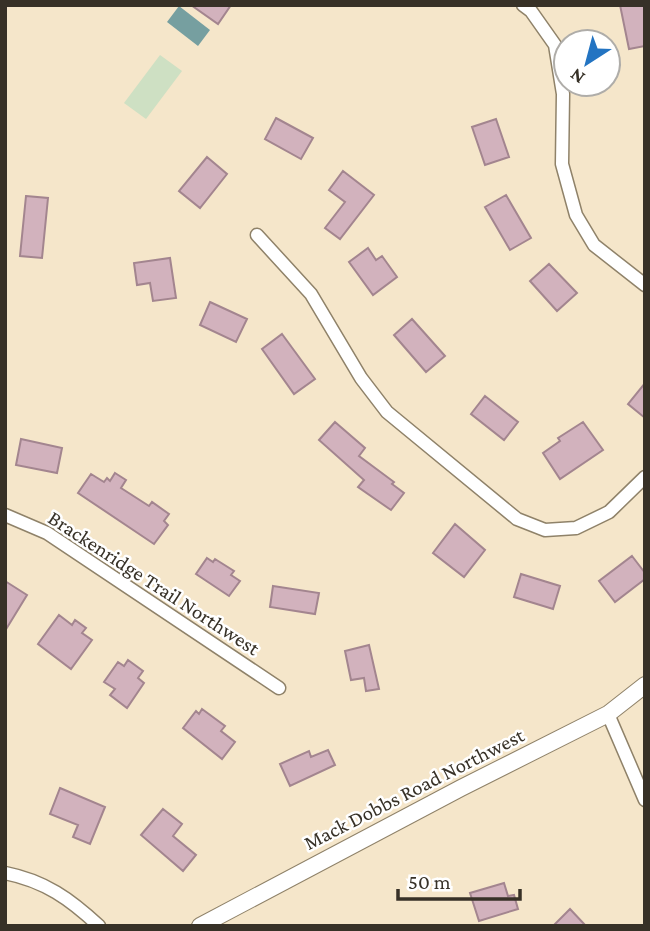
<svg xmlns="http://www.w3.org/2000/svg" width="650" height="931" viewBox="0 0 650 931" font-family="'Crimson Pro',serif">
<rect width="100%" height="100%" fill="#f5e6ca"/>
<path fill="#cee0c3" d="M 160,55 L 182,71 L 146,119 L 124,103 Z"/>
<path fill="#769fa0" d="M 179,6 L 210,30 L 198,46 L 167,22 Z"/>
<path fill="#d2b2bd" stroke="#a3858f" stroke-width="2" d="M 191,5 L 231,5 L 218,24 Z
M 620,5 L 645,5 L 645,46 L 629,49 Z
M 276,118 L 313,138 L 301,159 L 265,139 Z
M 496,119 L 509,157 L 485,165 L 472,127 Z
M 207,157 L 227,174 L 200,208 L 179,191 Z
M 343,171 L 374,195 L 340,239 L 325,228 L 345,202 L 329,190 Z
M 506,195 L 531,238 L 510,250 L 485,207 Z
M 26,196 L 48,198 L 42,258 L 20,256 Z
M 368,248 L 376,260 L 382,256 L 397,277 L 373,295 L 349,262 Z
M 170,258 L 176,298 L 153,301 L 150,283 L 137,285 L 134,263 Z
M 549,264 L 577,293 L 557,311 L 530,281 Z
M 210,302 L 247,319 L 236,342 L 200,325 Z
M 412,319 L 445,356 L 426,372 L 394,335 Z
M 282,334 L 315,379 L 294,394 L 262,349 Z
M 645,383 L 645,418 L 628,404 Z
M 485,396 L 518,422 L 504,440 L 471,414 Z
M 335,422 L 365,448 L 359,456 L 394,482 L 392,484 L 404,493 L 391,510 L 358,487 L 364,480 L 319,440 Z
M 583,422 L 603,450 L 560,479 L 543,453 L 560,441 L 558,438 Z
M 21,439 L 62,448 L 57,473 L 16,465 Z
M 115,473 L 126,480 L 121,488 L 149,506 L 152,502 L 169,514 L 164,521 L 168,525 L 154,544 L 78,493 L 91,474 L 104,482 L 107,478 L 110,481 Z
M 455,524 L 485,550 L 464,577 L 433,553 Z
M 632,556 L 645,573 L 645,579 L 615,602 L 599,581 Z
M 207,558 L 213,562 L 215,559 L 234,571 L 231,575 L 240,581 L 229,596 L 196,574 Z
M 521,574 L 560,586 L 553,609 L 514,597 Z
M 5,581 L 27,595 L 5,631 Z
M 273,586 L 319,593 L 315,614 L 270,607 Z
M 59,615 L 72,625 L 75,620 L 86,628 L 82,633 L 92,640 L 71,669 L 38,644 Z
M 369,645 L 379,689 L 366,691 L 364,678 L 351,680 L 345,651 Z
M 128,660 L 143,671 L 138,678 L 144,683 L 127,708 L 110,695 L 115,689 L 104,682 L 118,662 L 124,666 Z
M 202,709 L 225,726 L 221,731 L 235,742 L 222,759 L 183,728 L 196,711 L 199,714 Z
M 328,750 L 335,765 L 290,786 L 280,764 L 309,751 L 311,757 Z
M 60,788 L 105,807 L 90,844 L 73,837 L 78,825 L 50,814 Z
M 163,809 L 182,824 L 173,836 L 196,855 L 183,871 L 141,835 Z
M 504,883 L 508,896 L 514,895 L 518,909 L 479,921 L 470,893 Z
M 570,909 L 586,926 L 553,926 Z"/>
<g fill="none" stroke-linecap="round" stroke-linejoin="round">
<defs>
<path id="minor" d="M 523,5 L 531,11 L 555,45 L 563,94 L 562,164 L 576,215 L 594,245 L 645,285
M 257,235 L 311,294 L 361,378 L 387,412 L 517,519 L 545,530 L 576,528 L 609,512 L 645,477
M 5,515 L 47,533 L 279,688
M 608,714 L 645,800
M 5,873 C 45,881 70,899 99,926"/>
<path id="tertiary" d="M 200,926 L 461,788 L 608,714 L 645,685"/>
</defs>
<use href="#minor" stroke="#8f8269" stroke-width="15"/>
<use href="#tertiary" stroke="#8f8269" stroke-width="18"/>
<use href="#minor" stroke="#fff" stroke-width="12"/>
<use href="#tertiary" stroke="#fff" stroke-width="16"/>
</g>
<g text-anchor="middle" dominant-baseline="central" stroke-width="5" stroke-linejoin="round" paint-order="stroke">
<g font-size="21" fill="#373127" stroke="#fff">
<text transform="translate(154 583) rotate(33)">Brackenridge Trail Northwest</text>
<text transform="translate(414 789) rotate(-27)">Mack Dobbs Road Northwest</text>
</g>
</g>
<rect width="650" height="931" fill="none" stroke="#373127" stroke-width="14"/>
<g transform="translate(587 63) rotate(216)"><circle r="33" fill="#ffffff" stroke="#afada9" stroke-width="2"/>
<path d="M0-5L12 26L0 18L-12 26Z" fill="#2374c2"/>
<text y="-10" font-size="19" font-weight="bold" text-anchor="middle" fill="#373127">N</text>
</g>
<path d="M398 889v10h122v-10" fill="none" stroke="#373127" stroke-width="3.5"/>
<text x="408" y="889" font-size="21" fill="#373127" stroke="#ffffff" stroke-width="5" paint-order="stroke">50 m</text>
</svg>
